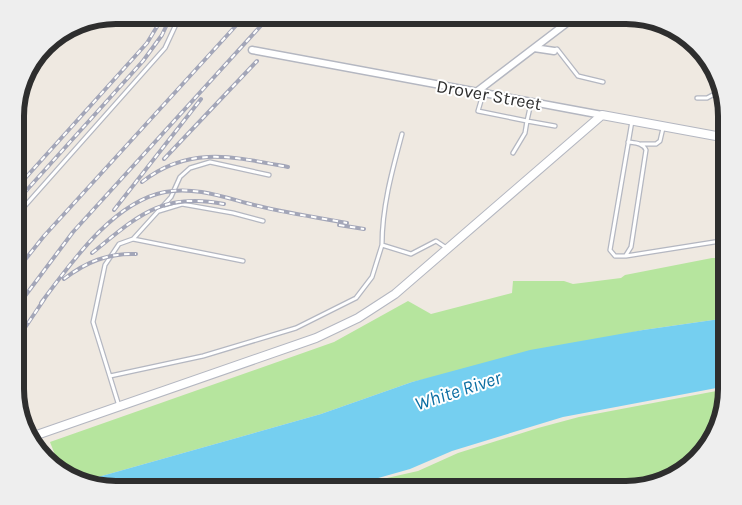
<svg xmlns="http://www.w3.org/2000/svg" width="742" height="505" viewBox="0 0 742 505" font-family="Karla,sans-serif">
<rect width="100%" height="100%" fill="#efe9e1"/>
<path fill="#b6e59e" d="M 712,258 L 727,258 L 727,318 L 643,330 L 412,382 L 321,414 L 84,481 L 54,469 L 48,462 L 57,460 L 50,442 L 334,342 L 408,301 L 431,314 L 512,293 L 513,281 L 564,281 L 573,284 L 621,278 L 625,275 Z
M 727,389 L 727,396 L 706,451 L 671,480 L 627,490 L 350,490 L 387,478 L 418,471 L 458,453 L 538,428 L 579,417 Z"/>
<path fill="#75cff0" d="M 727,318 L 727,386 L 563,417 L 452,451 L 410,469 L 336,490 L 109,490 L 84,481 L 321,414 L 412,382 L 530,350 L 643,330 Z"/>
<g fill="none" stroke-linecap="round" stroke-linejoin="round">
<defs>
<path id="service" d="M 554,50 L 557,49 L 578,76 L 603,82
M 483,94 L 478,111 L 527,121 L 531,103
M 697,98 L 707,98 L 722,90
M 632,121 L 610,250 L 615,256 L 626,256 L 727,240
M 641,144 L 656,144 L 660,141 L 663,128
M 513,153 L 525,133 L 527,121 L 555,126
M 159,211 L 182,204 L 233,213 L 263,221
M 16,216 L 165,48 L 178,20
M 133,239 L 243,261
M 382,245 C 382,207 392,171 402,134
M 626,255 L 631,247 L 646,150 C 643,143 635,143 628,142
M 110,376 L 203,356 L 296,328 L 356,298 L 372,277 L 382,245 L 411,254 L 436,241 L 448,249
M 119,406 L 93,322 L 105,265 L 119,244 L 133,239 L 171,197 L 180,177 L 190,168 L 210,162 L 269,175"/>
<path id="minor" d="M 534,48 L 554,51
M 252,50 L 602,115
M 475,93 L 576,16"/>
<path id="tertiary" d="M 28,438 L 316,338 L 358,318 L 395,294 L 602,115 L 727,138"/>
</defs>
<use href="#service" stroke="#b4b7c1" stroke-width="5.5"/>
<use href="#minor" stroke="#b4b7c1" stroke-width="9"/>
<use href="#tertiary" stroke="#b4b7c1" stroke-width="10"/>
<use href="#service" stroke="#fff" stroke-width="3"/>
<use href="#minor" stroke="#fff" stroke-width="6"/>
<use href="#tertiary" stroke="#fff" stroke-width="8"/>
<defs>
<path id="rail" d="M 164,159 L 257,61
M 142,182 C 189,145 235,157 288,167
M 19,185 L 147,43 L 161,20
M 16,202 L 143,61 L 162,35 L 169,20
M 114,210 L 201,99
M 339,225 L 364,229
M 92,253 C 138,216 161,192 224,204
M 16,271 L 44,236 L 242,19
M 64,279 C 86,262 108,253 136,254
M 41,303 C 71,263 113,202 165,192 C 195,186 226,198 254,205 C 285,213 316,217 347,223
M 16,308 L 73,232 L 267,19
M 16,341 L 45,298"/>
</defs>
<use href="#rail" stroke="#a3a6b8" stroke-width="4"/>
<use href="#rail" stroke="#fff" stroke-width="2" stroke-dasharray="5.5" stroke-linecap="butt"/>
</g>
<g text-anchor="middle" dominant-baseline="central" stroke-width="4" stroke-linejoin="round" paint-order="stroke">
<g font-size="18" fill="#2e2e2e" stroke="#fff">
<text transform="translate(489 95) rotate(10)">Drover Street</text>
</g>
<g font-size="19" font-style="italic" fill="#0d6fa3" stroke="#fff">
<text transform="translate(458 391) rotate(-18)">White River</text>
</g>
</g>
<path d="M0 0H742V505H0ZM116 24H626A92 92 0 0 1 718 116V389A92 92 0 0 1 626 481H116A92 92 0 0 1 24 389V116A92 92 0 0 1 116 24Z" fill="#eee" fill-rule="evenodd"/>
<path fill="none" stroke="#2e2e2e" stroke-width="6" d="M116 24H626A92 92 0 0 1 718 116V389A92 92 0 0 1 626 481H116A92 92 0 0 1 24 389V116A92 92 0 0 1 116 24Z"/>
</svg>
